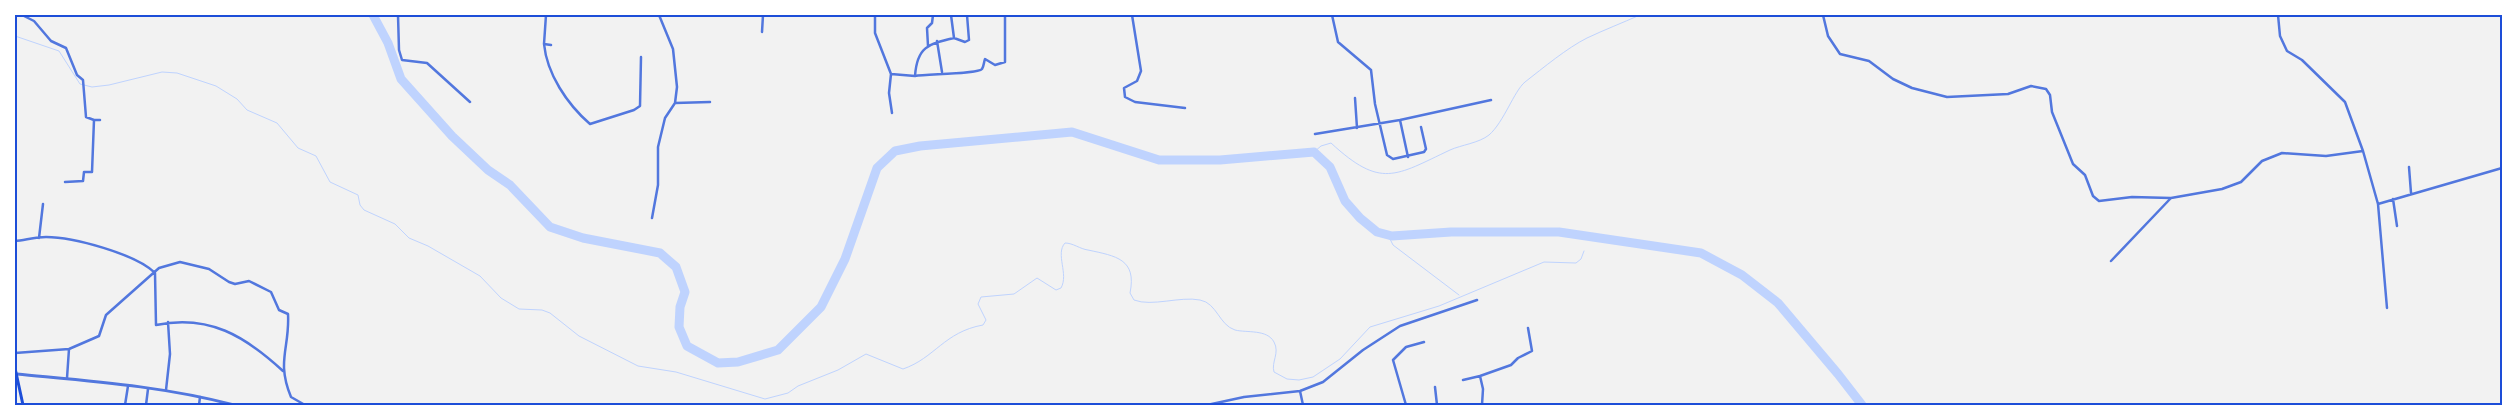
<svg xmlns="http://www.w3.org/2000/svg" width="2517" height="420" viewBox="0 0 2517 420" font-family="Lora,serif">
<rect width="100%" height="100%" fill="#f2f2f2"/>
<g fill="none" stroke-linecap="round" stroke-linejoin="round">
<path stroke="#bfd3fe" stroke-width="1" d="M 15,36 L 59,51 L 80,84 L 92,87 L 109,85 L 162,72 L 177,73 L 216,86 L 237,99 L 247,110 L 277,123 L 298,148 L 316,156 L 330,182 L 358,195 L 360,205 L 364,210 L 395,224 L 409,238 L 428,246 L 480,276 L 501,298 L 519,309 L 542,310 L 550,313 L 579,336 L 638,366 L 676,372 L 765,399 L 788,393 L 798,386 L 838,370 L 866,354 L 903,369 C 935,358 944,332 983,325 L 986,320 L 978,304 L 981,297 L 1014,294 L 1037,278 L 1056,290 L 1061,288 C 1069,274 1055,254 1065,243 C 1073,243 1080,249 1088,250 C 1116,256 1137,259 1130,293 L 1134,300 C 1152,307 1180,296 1200,300 C 1217,303 1219,325 1235,330 C 1247,333 1267,329 1274,342 C 1280,353 1271,362 1274,372 L 1287,379 L 1299,380 L 1313,377 L 1340,359 L 1370,327 L 1439,306 L 1544,262 L 1576,263 L 1581,259 L 1584,251
M 1314,152 L 1321,146 L 1331,143 C 1381,189 1395,176 1450,150 C 1461,145 1479,143 1489,135 C 1504,122 1514,91 1525,82 C 1543,68 1567,48 1587,38 C 1604,30 1622,23 1640,15
M 1388,235 L 1393,245 L 1459,295"/>
<path stroke="#bfd3fe" stroke-width="9" d="M 373,15 L 388,43 L 401,79 L 452,136 L 488,170 L 510,185 L 550,227 L 583,238 L 660,253 L 676,267 L 685,292 L 680,307 L 679,327 L 687,346 L 718,363 L 738,362 L 778,350 L 821,307 L 845,259 L 877,168 L 895,151 L 920,146 L 1072,132 L 1159,160 L 1220,160 L 1314,152 L 1330,167 L 1345,201 L 1360,218 L 1377,232 L 1392,236 L 1451,232 L 1559,232 L 1701,253 L 1742,275 L 1778,303 L 1838,374 L 1862,405"/>
<path stroke="#5277de" stroke-width="2.5" d="M 22,15 L 34,21 L 51,41 L 66,48 L 77,75 L 83,80 L 86,117 L 94,120 L 92,172 L 84,172 L 83,181 L 65,182
M 398,15 L 399,50 L 402,60 L 427,63 L 470,102
M 546,15 L 544,44 L 551,45
M 875,15 L 875,33 L 891,74 L 889,93 L 892,113
M 1132,15 L 1141,71 L 1137,81 L 1124,88 L 1125,97 L 1135,102 L 1185,108
M 1332,15 L 1338,42 L 1371,70 L 1375,104 L 1387,155 L 1393,159 L 1424,152 L 1426,149 L 1421,127
M 1823,15 L 1828,36 L 1840,54 L 1869,61 L 1893,79 L 1912,88 L 1947,97 L 2008,94 L 2031,86 L 2046,89 L 2050,95 L 2052,112 L 2073,164 L 2085,175 L 2093,196 L 2099,201 L 2132,197 L 2171,198 L 2222,189 L 2241,182 L 2262,161 L 2282,153 L 2326,156 L 2363,151
M 2278,15 L 2280,36 L 2287,51 L 2302,60 L 2345,102 L 2363,151 L 2378,204 L 2502,168
M 762,32 L 763,15
M 954,38 L 965,42 L 969,40 L 967,15
M 937,41 L 942,72
M 544,44 C 547,74 567,104 590,124 L 634,110 L 640,106 L 641,57
M 928,46 L 927,28 L 932,23 L 933,15
M 891,74 L 915,76 C 917,47 928,44 954,38 L 951,15
M 915,76 C 926,74 978,74 982,69 C 984,66 984,61 985,59 L 995,65 L 1005,62 L 1005,15
M 1355,98 L 1357,128
M 675,103 L 710,102
M 94,120 L 100,120
M 1400,120 L 1491,100
M 1315,134 L 1400,120 L 1408,157
M 2409,167 L 2411,193
M 2393,199 L 2397,226
M 2378,204 L 2387,308
M 652,218 L 658,185 L 658,147 L 665,118 L 675,103 L 677,87 L 673,49 L 659,15
M 39,238 L 43,204
M 15,241 C 25,240 36,237 46,237 C 73,237 136,254 155,273 L 156,325 C 209,314 245,336 283,371
M 2111,261 L 2170,199
M 15,353 L 69,349 L 99,336 L 106,315 L 159,268 L 180,262 L 209,269 L 229,282 L 235,284 L 249,281 L 271,292 L 279,310 L 288,314 C 290,348 276,361 291,397 L 305,405
M 1480,376 L 1511,365 L 1518,358 L 1532,351 L 1528,328
M 67,378 L 69,349
M 1463,380 L 1480,376 L 1483,389 L 1482,405
M 1435,387 L 1437,405
M 166,390 L 170,354 L 168,322
M 1300,391 L 1303,405
M 125,405 L 128,386
M 146,405 L 148,389
M 199,405 L 200,397
M 1207,405 L 1244,397 L 1300,391 L 1323,382 L 1363,350 L 1400,326 L 1477,300
M 1406,405 L 1393,360 L 1406,347 L 1424,342"/>
<path stroke="#5277de" stroke-width="3" d="M 17,374 C 89,381 163,386 234,405"/>
<path stroke="#1d4ed8" stroke-width="3" d="M 15,368 L 23,405"/>
</g>
<rect width="2517" height="420" fill="none" stroke="#ffffff" stroke-width="32"/>
<rect x="16" y="16" width="2485" height="388" fill="none" stroke="#1d4ed8" stroke-width="2"/>
</svg>
